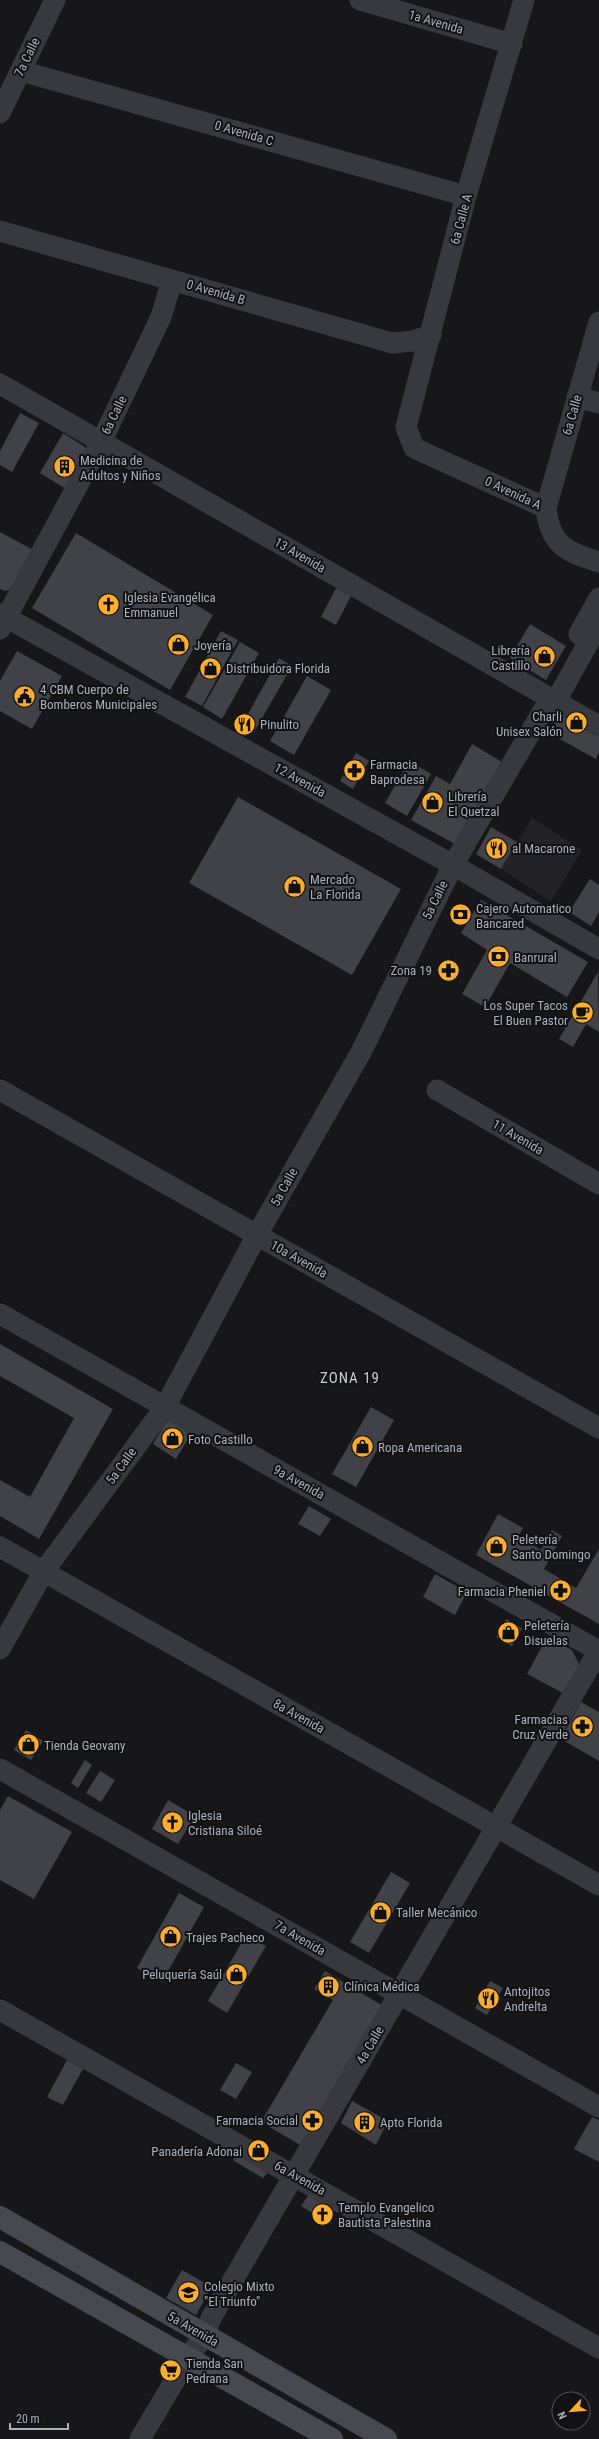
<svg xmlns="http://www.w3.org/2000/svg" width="599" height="2439" viewBox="0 0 599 2439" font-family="'Roboto Condensed',sans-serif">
<rect width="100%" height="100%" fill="#17171a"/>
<path fill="#232327" d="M 532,818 L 582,850 L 551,901 L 501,869 Z"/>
<path fill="#414247" d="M 20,413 L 39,423 L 12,472 L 0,465 L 0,451 Z
M 63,433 L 85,447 L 89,453 L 71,492 L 40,473 Z
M 0,532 L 37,552 L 19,587 L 5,591 L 0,589 Z
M 76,533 L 213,615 L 170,690 L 32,608 Z
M 336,588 L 351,596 L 336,625 L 321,617 Z
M 530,624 L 566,646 L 546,680 L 510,658 Z
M 221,631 L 238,640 L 202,706 L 185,697 Z
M 240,642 L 259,653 L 222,719 L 203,707 Z
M 17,651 L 62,676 L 32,729 L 0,711 L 0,681 Z
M 279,658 L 292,666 L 254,732 L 242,725 Z
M 307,676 L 331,690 L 294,755 L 270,741 Z
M 560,712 L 599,734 L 599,752 L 596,759 L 549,733 Z
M 472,744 L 502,762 L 455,844 L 411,820 L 436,776 L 450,784 Z
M 356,753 L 369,761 L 353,789 L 340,781 Z
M 409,761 L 431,774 L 407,816 L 385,803 Z
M 238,797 L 401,889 L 352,975 L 189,883 Z
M 491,827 L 517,842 L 501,869 L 476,854 Z
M 590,879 L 599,885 L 599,912 L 591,926 L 569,912 Z
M 481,900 L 588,962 L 567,997 L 510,963 L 485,1007 L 462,994 L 487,950 L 461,933 Z
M 598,972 L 599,1032 L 586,1024 L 573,1047 L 559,1039 Z
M 0,1344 L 113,1409 L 39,1539 L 0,1516 L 0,1480 L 30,1497 L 74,1418 L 0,1376 Z
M 371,1407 L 394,1420 L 356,1487 L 332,1474 Z
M 168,1419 L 191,1434 L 176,1459 L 153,1444 Z
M 309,1506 L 331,1519 L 320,1536 L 298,1524 Z
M 498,1514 L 523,1528 L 518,1537 L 541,1550 L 552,1530 L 562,1536 L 544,1569 L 576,1588 L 599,1549 L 599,1624 L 476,1555 Z
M 435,1574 L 467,1592 L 455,1615 L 423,1597 Z
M 506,1619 L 522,1628 L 512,1646 L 496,1637 Z
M 547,1637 L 572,1650 L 580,1666 L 565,1694 L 527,1674 Z
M 581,1702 L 599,1712 L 599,1761 L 561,1739 Z
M 26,1730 L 43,1741 L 31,1760 L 14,1750 Z
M 85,1760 L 92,1765 L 78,1788 L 71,1783 Z
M 100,1771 L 115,1780 L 101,1802 L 86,1793 Z
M 8,1796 L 72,1832 L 34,1899 L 0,1880 L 0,1810 Z
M 168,1800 L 195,1816 L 178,1844 L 152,1829 Z
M 391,1872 L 410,1883 L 369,1953 L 350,1942 Z
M 179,1893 L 204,1907 L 162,1982 L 137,1968 Z
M 246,1935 L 266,1946 L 227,2013 L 208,2001 Z
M 325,1971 L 383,2006 L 300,2145 L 261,2122 L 333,2000 L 314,1989 Z
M 490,1981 L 503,1988 L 487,2015 L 475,2008 Z
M 67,2060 L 83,2069 L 63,2105 L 47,2097 Z
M 236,2063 L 252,2072 L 236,2099 L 220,2090 Z
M 352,2101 L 388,2121 L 376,2145 L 341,2123 Z
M 592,2117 L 599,2120 L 599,2162 L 574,2149 Z
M 240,2150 L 272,2168 L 263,2178 L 249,2170 L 233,2160 Z
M 312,2190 L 338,2204 L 327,2222 L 301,2206 Z
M 182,2270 L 212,2287 L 196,2315 L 166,2298 Z
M 169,2357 L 182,2365 L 171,2381 L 159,2375 Z"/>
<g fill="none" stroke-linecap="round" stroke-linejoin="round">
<path stroke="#38393f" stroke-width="21" d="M 360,0 L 512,44
M 524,0 L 466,196 L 406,427 L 414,448 L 546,508
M 21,71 L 466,196
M 0,113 L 55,0
M 0,231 L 392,343 L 413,341 L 431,335
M 599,322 L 546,508 C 550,545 566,552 599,562
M 0,384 L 599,726
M 577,397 L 599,403
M 0,614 L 453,865 L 599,949
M 0,629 L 101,442 L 161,317 L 172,280
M 579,634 L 599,598
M 0,1090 L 599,1428
M 437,1090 L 599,1184
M 0,1314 L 599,1651
M 0,1547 L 599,1885
M 0,1649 L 44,1571 L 165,1407 L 257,1235 L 361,1052 L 453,865 L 544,709 L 556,701 L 599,623
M 0,1769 L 599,2107
M 0,2010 L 599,2348
M 140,2439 L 188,2358 L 204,2336 L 211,2318 L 599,1650"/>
<path stroke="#46494f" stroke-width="22" d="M 0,2217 L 386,2439
M 0,2252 L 332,2439"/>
</g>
<defs>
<symbol id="building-disc" viewBox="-11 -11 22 22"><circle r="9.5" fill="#feac2b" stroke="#121215"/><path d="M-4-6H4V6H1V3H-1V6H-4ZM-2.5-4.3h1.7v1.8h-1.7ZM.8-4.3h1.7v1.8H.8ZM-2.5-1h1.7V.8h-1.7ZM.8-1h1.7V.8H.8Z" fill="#111"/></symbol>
<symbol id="church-disc" viewBox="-11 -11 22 22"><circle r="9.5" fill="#feac2b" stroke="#121215"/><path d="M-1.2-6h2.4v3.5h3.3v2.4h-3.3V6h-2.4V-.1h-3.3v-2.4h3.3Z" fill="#111"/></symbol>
<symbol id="shop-disc" viewBox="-11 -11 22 22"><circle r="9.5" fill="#feac2b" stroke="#121215"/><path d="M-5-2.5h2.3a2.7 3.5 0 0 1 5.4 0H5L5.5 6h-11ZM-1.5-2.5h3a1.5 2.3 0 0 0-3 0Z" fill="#111"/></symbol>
<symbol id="civic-disc" viewBox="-11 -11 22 22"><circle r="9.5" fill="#feac2b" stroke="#121215"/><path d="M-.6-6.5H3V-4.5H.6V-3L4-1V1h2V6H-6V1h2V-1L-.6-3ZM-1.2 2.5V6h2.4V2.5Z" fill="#111"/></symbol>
<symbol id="restaurant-disc" viewBox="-11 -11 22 22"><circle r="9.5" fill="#feac2b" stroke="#121215"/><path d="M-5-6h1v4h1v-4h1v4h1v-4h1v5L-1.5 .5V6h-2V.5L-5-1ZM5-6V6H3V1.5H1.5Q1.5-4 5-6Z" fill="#111"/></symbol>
<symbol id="pharmacy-disc" viewBox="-11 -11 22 22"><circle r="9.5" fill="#feac2b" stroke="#121215"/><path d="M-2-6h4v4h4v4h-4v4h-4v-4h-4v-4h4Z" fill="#111"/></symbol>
<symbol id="bank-disc" viewBox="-11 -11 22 22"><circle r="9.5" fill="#feac2b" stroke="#121215"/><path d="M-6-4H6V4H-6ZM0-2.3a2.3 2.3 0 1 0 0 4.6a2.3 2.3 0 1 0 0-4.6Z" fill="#111"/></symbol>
<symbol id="cafe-disc" viewBox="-11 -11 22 22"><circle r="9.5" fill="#feac2b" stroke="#121215"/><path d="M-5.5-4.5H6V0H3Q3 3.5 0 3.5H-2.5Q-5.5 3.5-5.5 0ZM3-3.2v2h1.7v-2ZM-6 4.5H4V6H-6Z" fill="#111"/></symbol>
<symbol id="school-disc" viewBox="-11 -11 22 22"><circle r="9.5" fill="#feac2b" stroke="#121215"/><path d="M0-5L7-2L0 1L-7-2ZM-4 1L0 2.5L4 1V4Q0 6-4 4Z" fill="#111"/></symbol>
<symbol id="supermarket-disc" viewBox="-11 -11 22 22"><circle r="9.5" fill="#feac2b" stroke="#121215"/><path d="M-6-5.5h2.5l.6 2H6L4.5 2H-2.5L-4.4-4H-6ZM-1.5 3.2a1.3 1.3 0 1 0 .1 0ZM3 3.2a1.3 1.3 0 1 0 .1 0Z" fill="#111"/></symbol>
</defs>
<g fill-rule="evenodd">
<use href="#building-disc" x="52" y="454" width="25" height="25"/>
<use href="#church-disc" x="96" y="592" width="25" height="25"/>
<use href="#shop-disc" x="166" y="632" width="25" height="25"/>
<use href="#shop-disc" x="532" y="644" width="25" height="25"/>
<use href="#shop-disc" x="198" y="656" width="25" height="25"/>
<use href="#civic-disc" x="12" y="684" width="25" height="25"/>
<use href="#shop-disc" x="564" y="710" width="25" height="25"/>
<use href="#restaurant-disc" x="232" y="712" width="25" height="25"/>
<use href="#pharmacy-disc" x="342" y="758" width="25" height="25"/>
<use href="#shop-disc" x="420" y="790" width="25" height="25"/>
<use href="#restaurant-disc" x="484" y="836" width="25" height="25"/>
<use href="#shop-disc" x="282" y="874" width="25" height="25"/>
<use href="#bank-disc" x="448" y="902" width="25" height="25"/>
<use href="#bank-disc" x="486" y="944" width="25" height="25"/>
<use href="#pharmacy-disc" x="436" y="958" width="25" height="25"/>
<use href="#cafe-disc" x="570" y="1000" width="25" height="25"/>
<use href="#shop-disc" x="160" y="1426" width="25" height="25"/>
<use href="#shop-disc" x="350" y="1434" width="25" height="25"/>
<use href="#shop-disc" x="484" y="1534" width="25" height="25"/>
<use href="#pharmacy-disc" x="548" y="1578" width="25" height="25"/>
<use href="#shop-disc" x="496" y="1620" width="25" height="25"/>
<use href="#pharmacy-disc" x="570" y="1714" width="25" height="25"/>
<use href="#shop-disc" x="16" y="1732" width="25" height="25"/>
<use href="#church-disc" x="160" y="1810" width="25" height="25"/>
<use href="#shop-disc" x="368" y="1900" width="25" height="25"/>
<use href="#shop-disc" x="158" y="1924" width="25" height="25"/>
<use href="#shop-disc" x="224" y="1962" width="25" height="25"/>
<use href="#building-disc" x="316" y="1974" width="25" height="25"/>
<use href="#restaurant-disc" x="476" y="1986" width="25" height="25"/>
<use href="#pharmacy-disc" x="300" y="2108" width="25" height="25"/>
<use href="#building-disc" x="352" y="2110" width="25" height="25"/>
<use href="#shop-disc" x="246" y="2138" width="25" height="25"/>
<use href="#church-disc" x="310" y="2202" width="25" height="25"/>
<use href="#school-disc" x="176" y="2280" width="25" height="25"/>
<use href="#supermarket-disc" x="158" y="2358" width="25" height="25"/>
</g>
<g text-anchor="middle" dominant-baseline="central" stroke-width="4" stroke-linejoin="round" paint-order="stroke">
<g font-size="13" fill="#a9afba" stroke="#121215">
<text transform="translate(436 22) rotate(16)">1a Avenida</text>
<text transform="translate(27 57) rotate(-64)">7a Calle</text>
<text transform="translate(244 133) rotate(16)">0 Avenida C</text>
<text transform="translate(461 219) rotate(-75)">6a Calle A</text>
<text transform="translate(216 292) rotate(16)">0 Avenida B</text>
<text transform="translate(114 415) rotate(-64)">6a Calle</text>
<text transform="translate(572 415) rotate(-74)">6a Calle</text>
<text transform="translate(513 493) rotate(25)">0 Avenida A</text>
<text transform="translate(300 555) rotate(30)">13 Avenida</text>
<text transform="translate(300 780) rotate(29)">12 Avenida</text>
<text transform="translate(435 900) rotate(-64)">5a Calle</text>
<text transform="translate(518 1137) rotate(30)">11 Avenida</text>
<text transform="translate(284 1187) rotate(-61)">5a Calle</text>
<text transform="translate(299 1259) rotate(29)">10a Avenida</text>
<text transform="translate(121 1466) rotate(-54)">5a Calle</text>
<text transform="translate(299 1482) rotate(29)">9a Avenida</text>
<text transform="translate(299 1716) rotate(29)">8a Avenida</text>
<text transform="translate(300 1938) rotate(30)">7a Avenida</text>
<text transform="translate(370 2045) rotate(-60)">4a Calle</text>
<text transform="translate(300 2178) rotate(29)">6a Avenida</text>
<text transform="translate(193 2329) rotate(30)">5a Avenida</text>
</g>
<g font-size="13" fill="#a9afba" stroke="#121215" text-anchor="start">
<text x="80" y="460">Medicina de<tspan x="80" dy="15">Adultos y Niños</tspan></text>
<text x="124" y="597">Iglesia Evangélica<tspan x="124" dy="15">Emmanuel</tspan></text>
<text x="194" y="645">Joyería</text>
<text x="530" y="650" text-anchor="end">Librería<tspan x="530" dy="15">Castillo</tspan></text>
<text x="226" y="668">Distribuidora Florida</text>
<text x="40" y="689">4 CBM Cuerpo de<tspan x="40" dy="15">Bomberos Municipales</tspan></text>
<text x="562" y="716" text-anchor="end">Charli<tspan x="562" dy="15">Unisex Salón</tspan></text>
<text x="260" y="724">Pinulito</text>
<text x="370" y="764">Farmacia<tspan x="370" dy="15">Baprodesa</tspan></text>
<text x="448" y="796">Librería<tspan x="448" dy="15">El Quetzal</tspan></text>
<text x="512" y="848">al Macarone</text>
<text x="310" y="879">Mercado<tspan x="310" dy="15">La Florida</tspan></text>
<text x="476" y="908">Cajero Automatico<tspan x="476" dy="15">Bancared</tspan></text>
<text x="514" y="957">Banrural</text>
<text x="432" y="970" text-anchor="end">Zona 19</text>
<text x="568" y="1005" text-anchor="end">Los Super Tacos<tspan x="568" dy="15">El Buen Pastor</tspan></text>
<text x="188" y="1439">Foto Castillo</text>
<text x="378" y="1447">Ropa Americana</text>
<text x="512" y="1539">Peletería<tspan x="512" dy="15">Santo Domingo</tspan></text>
<text x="546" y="1591" text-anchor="end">Farmacia Pheniel</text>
<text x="524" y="1625">Peletería<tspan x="524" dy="15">Disuelas</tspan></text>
<text x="568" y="1719" text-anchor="end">Farmacias<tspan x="568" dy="15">Cruz Verde</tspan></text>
<text x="44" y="1745">Tienda Geovany</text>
<text x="188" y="1815">Iglesia<tspan x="188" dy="15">Cristiana Siloé</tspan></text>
<text x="396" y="1912">Taller Mecánico</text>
<text x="186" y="1937">Trajes Pacheco</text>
<text x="222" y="1974" text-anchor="end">Peluquería Saúl</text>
<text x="344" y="1986">Clínica Médica</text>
<text x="504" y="1991">Antojitos<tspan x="504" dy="15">Andrelta</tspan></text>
<text x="298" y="2120" text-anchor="end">Farmacia Social</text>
<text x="380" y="2122">Apto Florida</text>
<text x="242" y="2151" text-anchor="end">Panadería Adonai</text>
<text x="338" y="2207">Templo Evangelico<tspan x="338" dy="15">Bautista Palestina</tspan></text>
<text x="204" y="2286">Colegio Mixto<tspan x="204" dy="15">"El Triunfo"</tspan></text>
<text x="186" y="2363">Tienda San<tspan x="186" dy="15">Pedrana</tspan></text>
</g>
<g font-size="15" letter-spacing="1" fill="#caced6" stroke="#121215">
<text x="350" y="1378">ZONA 19</text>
</g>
</g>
<g transform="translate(571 2411) rotate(244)"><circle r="19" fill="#121215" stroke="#4e5157"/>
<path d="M0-3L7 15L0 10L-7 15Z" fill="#feac2b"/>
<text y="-6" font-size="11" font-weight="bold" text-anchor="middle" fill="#a9afba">N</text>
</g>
<path d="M10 2423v6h58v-6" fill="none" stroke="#a9afba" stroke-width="2"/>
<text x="16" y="2423" font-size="12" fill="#a9afba" stroke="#121215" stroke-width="3" paint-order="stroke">20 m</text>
</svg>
